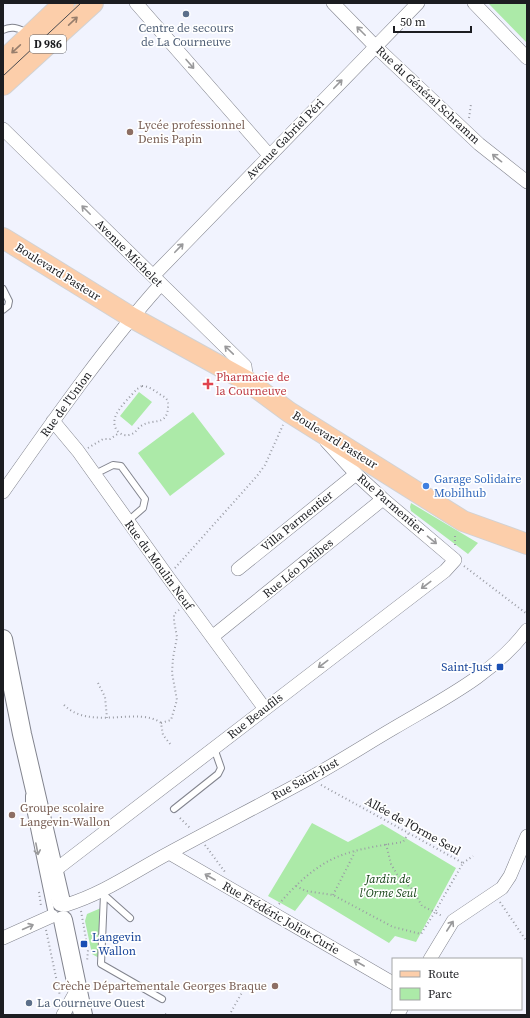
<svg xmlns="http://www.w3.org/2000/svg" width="530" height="1018" viewBox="0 0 530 1018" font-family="'Source Serif 4',serif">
<rect width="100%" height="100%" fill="#f1f3fe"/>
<path fill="#aceaa8" d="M 488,3 L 527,3 L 527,43 Z
M 139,392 L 152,402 L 132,426 L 120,416 Z
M 193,412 L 225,454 L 170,496 L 138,453 Z
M 411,503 L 478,543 L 468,554 L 411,511 L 410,507 Z
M 312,823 L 348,842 L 382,824 L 456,868 L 416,942 L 395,936 L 389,943 L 308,894 L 295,911 L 268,896 Z
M 101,908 L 99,958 L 92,954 L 85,921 L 87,914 Z"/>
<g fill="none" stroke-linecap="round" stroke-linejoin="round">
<defs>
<path id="service" d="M 3,30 C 13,25 19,29 28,33
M 3,289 L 9,301 L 8,306 L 3,310
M 95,474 L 113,465 L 121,466 L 145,499 L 143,508 L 128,521
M 29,796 L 29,804 L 51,910
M 174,809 L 218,774 L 221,768 L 214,748
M 103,894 L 130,918
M 104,894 L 101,964 L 162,999"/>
<path id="minor" d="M 136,3 L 269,155
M 333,3 L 375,46 L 479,144 L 527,182
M 474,3 L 527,58
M 3,129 L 245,366 L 247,381
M 153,276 L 418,3
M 53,421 L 78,451 L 168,577 L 265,709
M 3,492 C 53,421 103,349 161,284
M 238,569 L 356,474
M 212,637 L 383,499
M 169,853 L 393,983
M 54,871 L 445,571 L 455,560 L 383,499 L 356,474 L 326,441
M 66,905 C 103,894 135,871 169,853 C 215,828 262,804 308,779 C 337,763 365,745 394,728 C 441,700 493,675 527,630
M 3,938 L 52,916
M 430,959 L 453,921 L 502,888 L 510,876 L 527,836
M 63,1015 L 78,988
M 397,1015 L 401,1009"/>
<path id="secondary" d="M 3,639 L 22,734 L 61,902
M 63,920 L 83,1015"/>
<path id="primary" d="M 3,61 L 64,3
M 3,85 L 93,3
M 3,238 L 131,317 L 247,381 L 289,412 L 463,521 L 527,544"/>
</defs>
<use href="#service" stroke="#82848e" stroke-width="8"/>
<use href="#minor" stroke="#82848e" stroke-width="14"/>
<use href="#secondary" stroke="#82848e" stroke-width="20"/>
<use href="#primary" stroke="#d2d2d3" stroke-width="22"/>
<path stroke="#9a9ca4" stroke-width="2" stroke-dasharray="1 3" stroke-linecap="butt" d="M 469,118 L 471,104
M 142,386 C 149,386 155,391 161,395 C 166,398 169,400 168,407 C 167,427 152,418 141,426 C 137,429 135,434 129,435 C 119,437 112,427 115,418 C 117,409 131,396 137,389 Z
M 88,448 L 103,439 L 110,439 L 119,433
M 455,545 L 455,533
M 464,566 L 527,614
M 175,568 L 257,476 L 265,465 L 283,425
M 98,683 L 105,697 L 107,718
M 64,705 C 90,731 139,706 161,723 L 163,735 L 171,745
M 161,723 L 171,720 L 177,700 L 172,673 L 173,658 L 177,637 L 174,621 L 174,614 L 179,610
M 321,785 L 463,863 L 435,912 L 442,916
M 180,818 L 190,828
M 205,845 L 225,872
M 463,863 L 473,856
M 296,886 L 306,891 L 333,895 L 393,927 L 421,934 L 435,912 L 422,906 L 413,890 L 398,876 L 391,864 L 386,844
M 39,892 L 41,906
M 333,895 L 355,852
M 500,902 L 527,942
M 279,904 C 296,884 317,864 342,855 C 361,848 384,845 403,842 L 408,834
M 81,911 L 88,950 L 87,962
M 46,930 L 60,996
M 231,1012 L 244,989
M 165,1014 L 167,1015"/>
<use href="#service" stroke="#fff" stroke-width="6"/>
<use href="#minor" stroke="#fff" stroke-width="13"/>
<use href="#secondary" stroke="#fff" stroke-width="18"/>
<use href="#primary" stroke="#fcceaa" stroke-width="20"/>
<path stroke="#494b50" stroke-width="1" d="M 3,76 L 81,3"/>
</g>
<defs><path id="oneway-shaft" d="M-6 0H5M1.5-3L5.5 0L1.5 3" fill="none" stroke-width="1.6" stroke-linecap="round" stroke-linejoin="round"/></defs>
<g stroke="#977e6c">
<use href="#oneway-shaft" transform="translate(73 21) rotate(-43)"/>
<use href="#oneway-shaft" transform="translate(16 49) rotate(137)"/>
</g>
<g stroke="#99999b">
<use href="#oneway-shaft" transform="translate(361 31) rotate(-135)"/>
<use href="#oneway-shaft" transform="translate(190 64) rotate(49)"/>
<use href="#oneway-shaft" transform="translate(338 84) rotate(-46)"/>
<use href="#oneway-shaft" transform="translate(497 158) rotate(-141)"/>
<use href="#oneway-shaft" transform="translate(86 210) rotate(-135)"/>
<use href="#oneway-shaft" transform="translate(179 248) rotate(-46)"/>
<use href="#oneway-shaft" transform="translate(229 350) rotate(-136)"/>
<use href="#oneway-shaft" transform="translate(432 540) rotate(40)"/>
<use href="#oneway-shaft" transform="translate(426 585) rotate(143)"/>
<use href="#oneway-shaft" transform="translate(323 664) rotate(143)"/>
<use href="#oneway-shaft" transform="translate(37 849) rotate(79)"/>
<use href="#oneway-shaft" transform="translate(210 877) rotate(-150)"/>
<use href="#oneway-shaft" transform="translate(450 926) rotate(-57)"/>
<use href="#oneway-shaft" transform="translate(28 927) rotate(-24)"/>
<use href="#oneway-shaft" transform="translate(359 963) rotate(-150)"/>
</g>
<g fill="#5c6f8a" stroke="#fff" stroke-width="1.5">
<circle cx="186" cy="14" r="4"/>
<circle cx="29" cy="1003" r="4"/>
</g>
<g fill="#8d6e63" stroke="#fff" stroke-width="1.5">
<circle cx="130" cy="132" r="4"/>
<circle cx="12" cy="815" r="4"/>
<circle cx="275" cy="986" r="4"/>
</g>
<path fill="#e0444e" stroke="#fff" stroke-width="1.5" d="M206 378h4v4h4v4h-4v4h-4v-4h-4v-4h4z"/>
<circle fill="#3f7fe0" stroke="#fff" stroke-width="1.5" cx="426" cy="486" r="4"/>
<g fill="#1a4fb4" stroke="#fff" stroke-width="1.5">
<rect x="496" y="663" width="8" height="8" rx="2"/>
<rect x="80" y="940" width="8" height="8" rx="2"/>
</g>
<g text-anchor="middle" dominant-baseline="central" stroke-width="3.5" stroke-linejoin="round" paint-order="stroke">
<rect fill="#fff" stroke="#606164" stroke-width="1" x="30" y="35" width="36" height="18" rx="3"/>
<g font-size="11" font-weight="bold" fill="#1c1d21">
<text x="48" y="44">D 986</text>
</g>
<g font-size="12" fill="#4e5e75" stroke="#fff">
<text x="186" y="28">Centre de secours<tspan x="186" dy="14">de La Courneuve</tspan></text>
<text x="37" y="1003" text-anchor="start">La Courneuve Ouest</text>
</g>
<g font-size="12" fill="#1c1d21" stroke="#fff">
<text transform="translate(428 95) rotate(43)">Rue du Général Schramm</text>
<text transform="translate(285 139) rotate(-46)">Avenue Gabriel Péri</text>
<text transform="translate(129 253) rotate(45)">Avenue Michelet</text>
<text transform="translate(58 272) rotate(32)">Boulevard Pasteur</text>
<text transform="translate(66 404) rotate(-54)">Rue de l'Union</text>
<text transform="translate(335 440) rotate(32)">Boulevard Pasteur</text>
<text transform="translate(391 504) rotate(41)">Rue Parmentier</text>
<text transform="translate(297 521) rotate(-39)">Villa Parmentier</text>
<text transform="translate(159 565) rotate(54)">Rue du Moulin Neuf</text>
<text transform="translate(298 568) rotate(-39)">Rue Léo Delibes</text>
<text transform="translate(255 716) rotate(-38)">Rue Beaufils</text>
<text transform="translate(305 779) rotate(-29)">Rue Saint-Just</text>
<text transform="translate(413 826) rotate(29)">Allée de l'Orme Seul</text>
<text transform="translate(281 918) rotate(30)">Rue Frédéric Joliot-Curie</text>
</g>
<g font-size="12" fill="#785e54" stroke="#fff" text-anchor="start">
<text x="138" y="125">Lycée professionnel<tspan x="138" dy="14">Denis Papin</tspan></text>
<text x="20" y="808">Groupe scolaire<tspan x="20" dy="14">Langevin-Wallon</tspan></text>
<text x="267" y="986" text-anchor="end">Crèche Départementale Georges Braque</text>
</g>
<g font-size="12" fill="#be3a42" stroke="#fff" text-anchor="start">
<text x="216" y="377">Pharmacie de<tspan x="216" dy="14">la Courneuve</tspan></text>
</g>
<g font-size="12" fill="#366cbe" stroke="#fff" text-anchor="start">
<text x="434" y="479">Garage Solidaire<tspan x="434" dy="14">Mobilhub</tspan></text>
</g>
<g font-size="12" fill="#164399" stroke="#fff" text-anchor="end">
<text x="492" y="667">Saint-Just</text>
<text x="92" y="937" text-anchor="start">Langevin<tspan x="92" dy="14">- Wallon</tspan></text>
</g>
<g font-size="12" font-style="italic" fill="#0b3b0b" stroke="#fff">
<text x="388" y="879">Jardin de<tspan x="388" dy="14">l'Orme Seul</tspan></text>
</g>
</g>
<rect width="530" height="1018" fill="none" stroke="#1c1d21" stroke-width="8"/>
<rect x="392" y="958" width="130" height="52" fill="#ffffff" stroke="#a4a5a6"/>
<rect x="400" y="971" width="20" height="6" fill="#fcceaa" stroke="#a4a5a6"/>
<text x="428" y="978" font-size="12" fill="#1c1d21">Route</text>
<rect x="400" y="988" width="20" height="12" fill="#aceaa8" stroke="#a4a5a6"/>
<text x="428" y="998" font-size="12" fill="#1c1d21">Parc</text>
<path d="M394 26v6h77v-6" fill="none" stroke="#1c1d21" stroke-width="2"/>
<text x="400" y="26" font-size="12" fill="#1c1d21" stroke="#ffffff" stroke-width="3" paint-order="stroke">50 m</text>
</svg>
